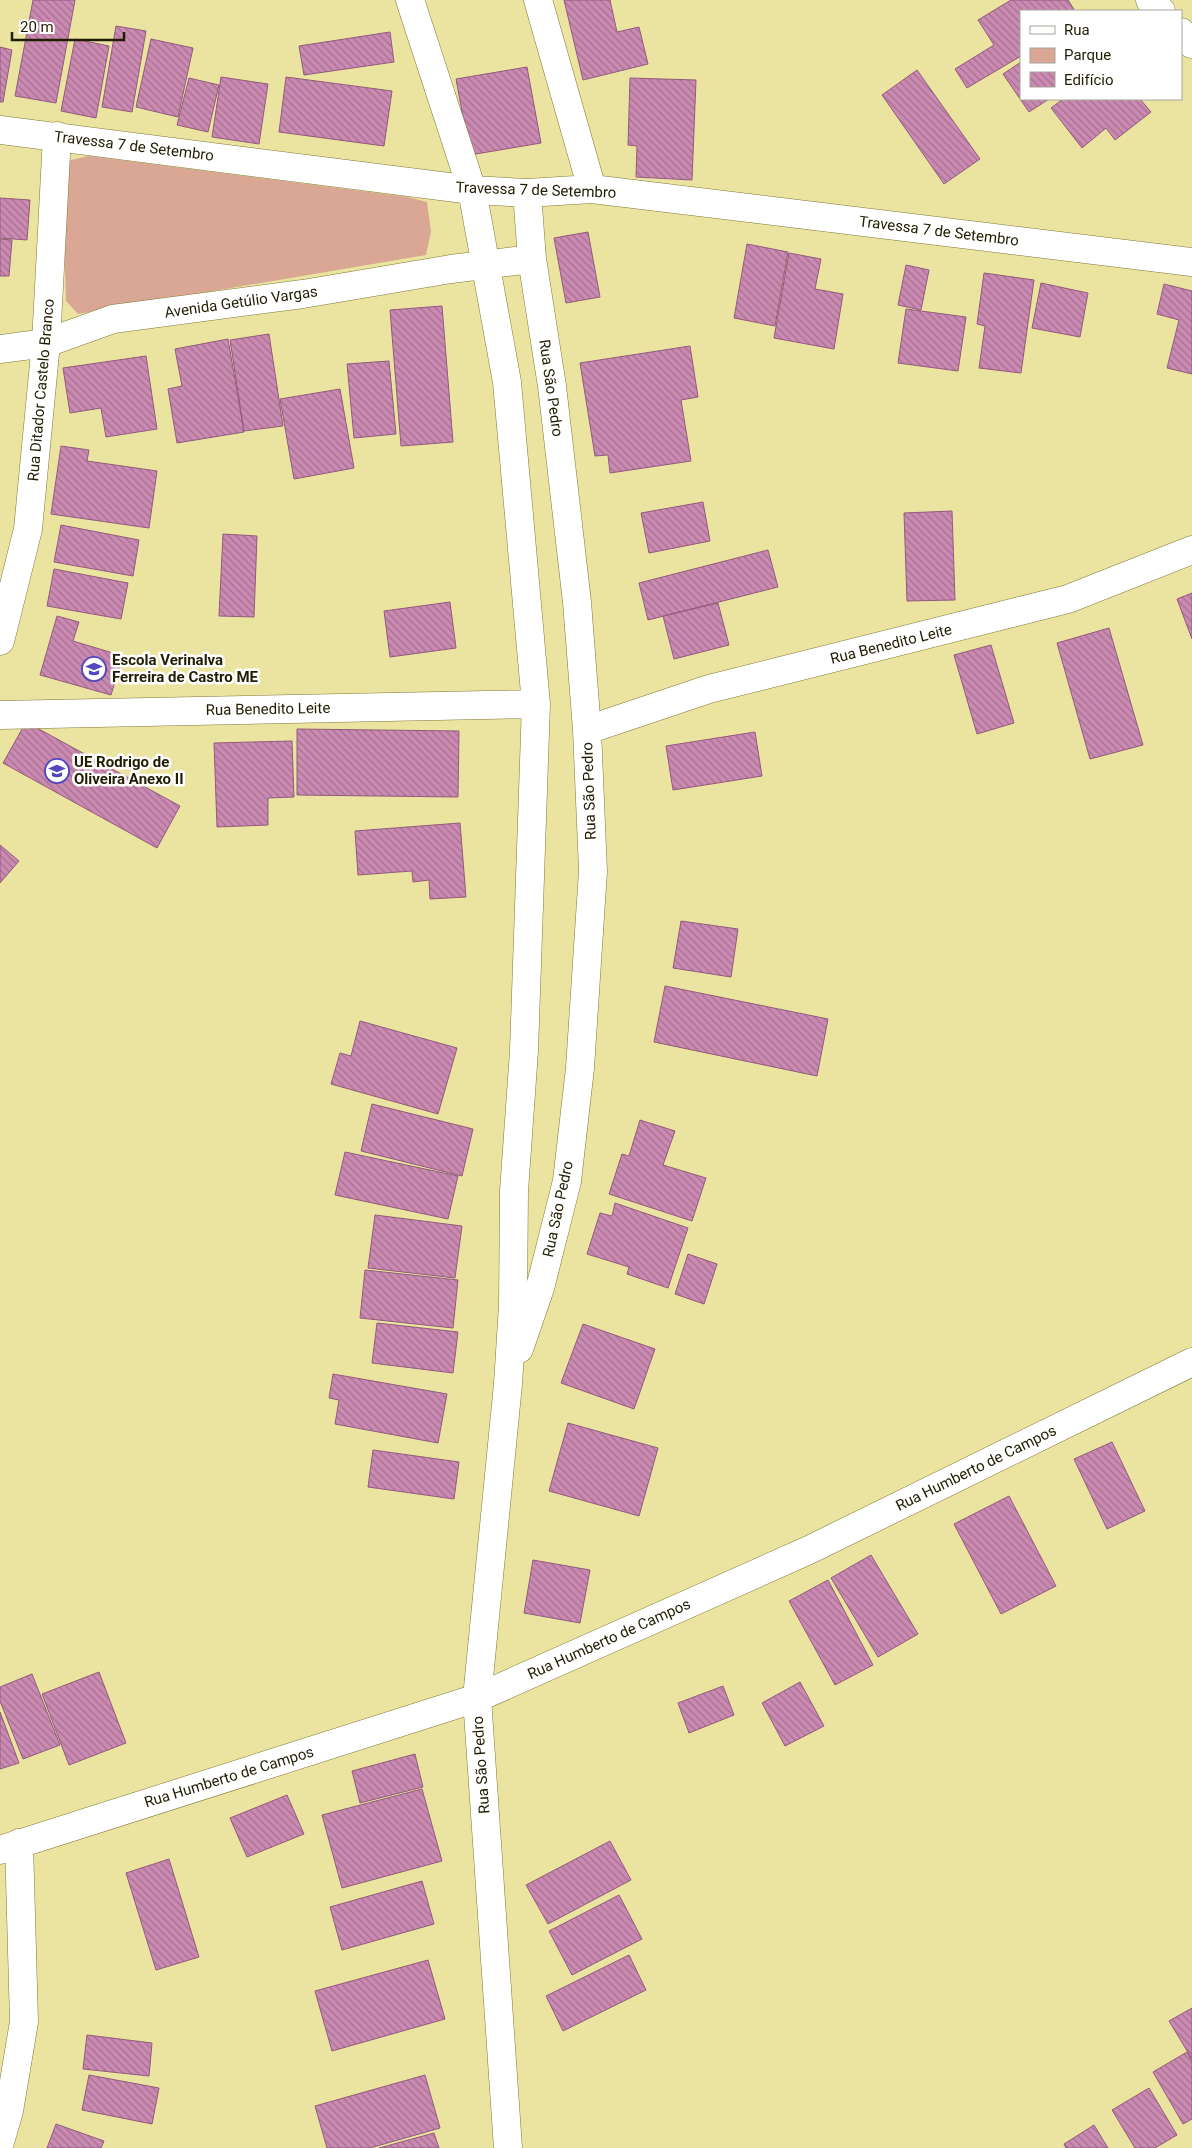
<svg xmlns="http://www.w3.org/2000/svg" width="1192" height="2148" viewBox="0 0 1192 2148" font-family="Roboto,sans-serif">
<defs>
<pattern id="building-back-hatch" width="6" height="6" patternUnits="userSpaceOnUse" patternTransform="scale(1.25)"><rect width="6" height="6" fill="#cb8ab2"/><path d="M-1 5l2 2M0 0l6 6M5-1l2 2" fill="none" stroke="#a4708f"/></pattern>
</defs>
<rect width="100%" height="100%" fill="#ebe4a0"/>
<path fill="#d9a794" d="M 89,156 L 408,197 L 427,202 L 431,232 L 426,255 L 78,314 L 66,301 L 62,162 Z"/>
<path fill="url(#building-back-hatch)" stroke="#925a7c" d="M 33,0 L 75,0 L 56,103 L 15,96 Z
M 564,0 L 610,0 L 617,32 L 639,27 L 648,64 L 583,80 Z
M 1011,0 L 1068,0 L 1075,11 L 1021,11 L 1021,56 L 967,88 L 955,69 L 994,45 L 978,20 Z
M 116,26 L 146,31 L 132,112 L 102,107 Z
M 390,32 L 394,62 L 304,75 L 299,46 Z
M 75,39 L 109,46 L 96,118 L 61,111 Z
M 151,39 L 193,48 L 178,117 L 136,107 Z
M 0,47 L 12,50 L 3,102 L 0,102 Z
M 1021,62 L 1021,99 L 1049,99 L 1029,112 L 1003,74 Z
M 527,67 L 541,143 L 470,155 L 456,79 Z
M 917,70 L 980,159 L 944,184 L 882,95 Z
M 221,77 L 268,84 L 259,144 L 212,137 Z
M 286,77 L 392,91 L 384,146 L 279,132 Z
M 189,78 L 219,85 L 208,132 L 177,125 Z
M 630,78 L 696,80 L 692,180 L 636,177 L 637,146 L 628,145 Z
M 1063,99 L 1140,99 L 1151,112 L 1115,140 L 1106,128 L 1082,148 L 1051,108 Z
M 0,198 L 30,200 L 27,240 L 0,238 Z
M 588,232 L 600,297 L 566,303 L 554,238 Z
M 0,239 L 12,240 L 9,276 L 0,276 Z
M 747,244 L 788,252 L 775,326 L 734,318 Z
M 789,253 L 821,259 L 815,289 L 843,294 L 834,349 L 774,338 Z
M 906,265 L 929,270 L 921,310 L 898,305 Z
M 984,273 L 1034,280 L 1021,373 L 979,368 L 985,326 L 977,324 Z
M 1041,283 L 1088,293 L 1080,337 L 1032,328 Z
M 1164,284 L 1192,291 L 1192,374 L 1167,368 L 1179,320 L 1157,314 Z
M 442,306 L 453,442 L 401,446 L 390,310 Z
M 906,309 L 966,317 L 958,371 L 898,363 Z
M 269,334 L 283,426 L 244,431 L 230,340 Z
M 228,339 L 244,432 L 177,443 L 168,389 L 182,386 L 175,349 Z
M 690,346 L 698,397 L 681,400 L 691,461 L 610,473 L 608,455 L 595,456 L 580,363 Z
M 146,356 L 157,429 L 106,437 L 101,408 L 70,413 L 63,368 Z
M 389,361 L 396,434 L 354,438 L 347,364 Z
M 340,389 L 354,468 L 294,479 L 280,399 Z
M 61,446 L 89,450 L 87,461 L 157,471 L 149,528 L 51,514 Z
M 703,502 L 710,541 L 649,553 L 641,513 Z
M 952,511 L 955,600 L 907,601 L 904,513 Z
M 61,525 L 139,540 L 133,576 L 54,562 Z
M 223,534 L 257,536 L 254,617 L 219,616 Z
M 768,550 L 778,587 L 648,620 L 639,583 Z
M 54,569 L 128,583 L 121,619 L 47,606 Z
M 1192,593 L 1192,639 L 1177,599 Z
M 450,602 L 456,648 L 390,657 L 384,611 Z
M 718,603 L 729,645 L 674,659 L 663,616 Z
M 57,616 L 79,622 L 73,641 L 123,656 L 111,695 L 40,675 Z
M 1109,628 L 1143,745 L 1090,759 L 1057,643 Z
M 991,645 L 1014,723 L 977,734 L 954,655 Z
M 26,722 L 180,806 L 157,848 L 3,763 Z
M 297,729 L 459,731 L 458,797 L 297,795 Z
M 755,732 L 762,776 L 673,790 L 666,746 Z
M 292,741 L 294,797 L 268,798 L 268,825 L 217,827 L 214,743 Z
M 460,823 L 466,897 L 430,899 L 429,880 L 413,882 L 412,871 L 358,875 L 355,831 Z
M 0,845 L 19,861 L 0,883 Z
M 681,921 L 738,929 L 731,977 L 673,968 Z
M 665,986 L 828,1019 L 817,1076 L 654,1042 Z
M 360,1021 L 457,1048 L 438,1114 L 331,1084 L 340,1053 L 351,1056 Z
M 372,1104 L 473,1129 L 462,1176 L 361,1151 Z
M 640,1120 L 675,1131 L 663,1165 L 706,1178 L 692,1221 L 609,1194 L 622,1154 L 629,1156 Z
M 345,1152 L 458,1176 L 448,1219 L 335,1195 Z
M 615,1203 L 688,1228 L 668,1288 L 627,1274 L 629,1267 L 587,1254 L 600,1213 L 612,1216 Z
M 375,1215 L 462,1226 L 455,1278 L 368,1268 Z
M 688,1254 L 717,1264 L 704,1304 L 675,1294 Z
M 365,1270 L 458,1280 L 453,1328 L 360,1318 Z
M 377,1323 L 458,1332 L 453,1373 L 372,1363 Z
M 583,1324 L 655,1349 L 634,1409 L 561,1383 Z
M 333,1374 L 447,1394 L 438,1443 L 335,1424 L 339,1400 L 329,1398 Z
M 568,1423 L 658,1448 L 639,1516 L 549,1491 Z
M 1112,1442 L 1145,1511 L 1107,1529 L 1074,1459 Z
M 373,1450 L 459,1462 L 454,1499 L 368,1487 Z
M 1009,1496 L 1056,1586 L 1001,1614 L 954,1524 Z
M 871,1555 L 918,1634 L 878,1657 L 831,1578 Z
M 533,1560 L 590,1570 L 580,1623 L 524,1613 Z
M 828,1580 L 873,1665 L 835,1685 L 789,1601 Z
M 99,1672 L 126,1743 L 69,1765 L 42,1694 Z
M 32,1674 L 60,1745 L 23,1759 L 0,1701 L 0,1687 Z
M 800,1682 L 824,1726 L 785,1746 L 762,1703 Z
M 723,1686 L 734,1715 L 689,1733 L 678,1703 Z
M 0,1712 L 19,1763 L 0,1769 Z
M 415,1754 L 423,1787 L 360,1803 L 352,1771 Z
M 422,1789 L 442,1861 L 342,1888 L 322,1815 Z
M 287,1795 L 304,1834 L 247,1857 L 230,1818 Z
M 610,1841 L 631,1880 L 548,1924 L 526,1885 Z
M 169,1859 L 199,1957 L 156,1970 L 126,1873 Z
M 422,1881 L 434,1924 L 342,1950 L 330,1907 Z
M 619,1895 L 642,1939 L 572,1975 L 549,1931 Z
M 629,1955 L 646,1990 L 563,2031 L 546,1996 Z
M 428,1960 L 445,2019 L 332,2051 L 315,1991 Z
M 1192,2008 L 1192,2059 L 1169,2021 Z
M 87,2035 L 152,2043 L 149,2076 L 83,2069 Z
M 1187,2052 L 1192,2061 L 1192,2119 L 1183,2124 L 1153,2072 Z
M 89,2075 L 159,2088 L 152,2124 L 82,2110 Z
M 425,2075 L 440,2128 L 370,2148 L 327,2148 L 315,2106 Z
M 1149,2088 L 1177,2135 L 1155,2148 L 1135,2148 L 1112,2110 Z
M 56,2124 L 104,2141 L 101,2148 L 47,2148 Z
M 1094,2125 L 1108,2148 L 1066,2148 L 1064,2144 Z
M 434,2133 L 439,2148 L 379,2148 Z"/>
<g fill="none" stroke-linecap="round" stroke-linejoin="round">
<defs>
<path id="street" d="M 410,0 L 472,190 L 507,382 L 536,704 L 524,1051 L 514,1191 L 513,1305 L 508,1384 L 477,1698 L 508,2148
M 538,0 L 592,189
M 1150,0 L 1161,11
M 1181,32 L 1192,44
M 0,130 L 472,190 L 527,193 L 592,189 L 1192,262
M 0,349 L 46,343 L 113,319 L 303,294 L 451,269 L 532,259
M 0,641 L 28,529 L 46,343 L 57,136
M 0,715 L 536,704
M 587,730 L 709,689 L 1068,599 L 1192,550
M 519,1349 L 540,1288 L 567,1181 L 580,1068 L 593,871 L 587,730 L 577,602 L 552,386 L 532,259 L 527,193
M 0,1850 L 477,1698 L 809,1550 L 1192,1362
M 0,2142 L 9,2111 L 24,2022 L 19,1843"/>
</defs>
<use href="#street" stroke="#807837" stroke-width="29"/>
<use href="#street" stroke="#fff" stroke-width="28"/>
</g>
<defs>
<symbol id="school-ring" viewBox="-11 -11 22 22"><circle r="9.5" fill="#fff" stroke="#5446bd" stroke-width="1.5"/><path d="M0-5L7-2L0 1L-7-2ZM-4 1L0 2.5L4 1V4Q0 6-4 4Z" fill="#5446bd"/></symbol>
</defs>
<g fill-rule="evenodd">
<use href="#school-ring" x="80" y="655" width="28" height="28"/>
<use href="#school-ring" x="43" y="757" width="28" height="28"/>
</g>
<g text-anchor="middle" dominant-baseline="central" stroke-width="5" stroke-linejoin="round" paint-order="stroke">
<g font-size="15" fill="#201d03" stroke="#fff">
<text transform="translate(134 146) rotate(7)">Travessa 7 de Setembro</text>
<text transform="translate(536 190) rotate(2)">Travessa 7 de Setembro</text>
<text transform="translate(939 231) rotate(7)">Travessa 7 de Setembro</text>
<text transform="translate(241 302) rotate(-8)">Avenida Getúlio Vargas</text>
<text transform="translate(551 388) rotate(82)">Rua São Pedro</text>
<text transform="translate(41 390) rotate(-85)">Rua Ditador Castelo Branco</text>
<text transform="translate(891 644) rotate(-14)">Rua Benedito Leite</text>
<text transform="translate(268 709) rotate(-1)">Rua Benedito Leite</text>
<text transform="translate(589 791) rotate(-92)">Rua São Pedro</text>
<text transform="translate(558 1209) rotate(-78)">Rua São Pedro</text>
<text transform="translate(976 1468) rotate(-26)">Rua Humberto de Campos</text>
<text transform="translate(609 1639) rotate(-24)">Rua Humberto de Campos</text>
<text transform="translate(481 1765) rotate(-94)">Rua São Pedro</text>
<text transform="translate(229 1777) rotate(-17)">Rua Humberto de Campos</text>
</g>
<g font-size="15" font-weight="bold" fill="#201d03" stroke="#fff" text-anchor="start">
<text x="112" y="660">Escola Verinalva<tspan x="112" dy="17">Ferreira de Castro ME</tspan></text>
<text x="74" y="762">UE Rodrigo de<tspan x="74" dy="17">Oliveira Anexo II</tspan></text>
</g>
</g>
<rect x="1020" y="10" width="162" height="90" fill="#ffffff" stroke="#a6a59a"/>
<rect x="1030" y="26" width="25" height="8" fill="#ffffff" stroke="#a6a59a"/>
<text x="1064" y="35" font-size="15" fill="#201d03">Rua</text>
<rect x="1030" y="48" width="25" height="15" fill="#d9a794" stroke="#a6a59a"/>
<text x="1064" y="60" font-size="15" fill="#201d03">Parque</text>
<rect x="1030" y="72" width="25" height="15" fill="url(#building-back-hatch)" stroke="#a6a59a"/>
<text x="1064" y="85" font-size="15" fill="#201d03">Edifício</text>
<path d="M12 32v8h112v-8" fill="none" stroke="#201d03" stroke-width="2.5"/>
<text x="20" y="32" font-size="15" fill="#201d03" stroke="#ffffff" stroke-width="4" paint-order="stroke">20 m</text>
</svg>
